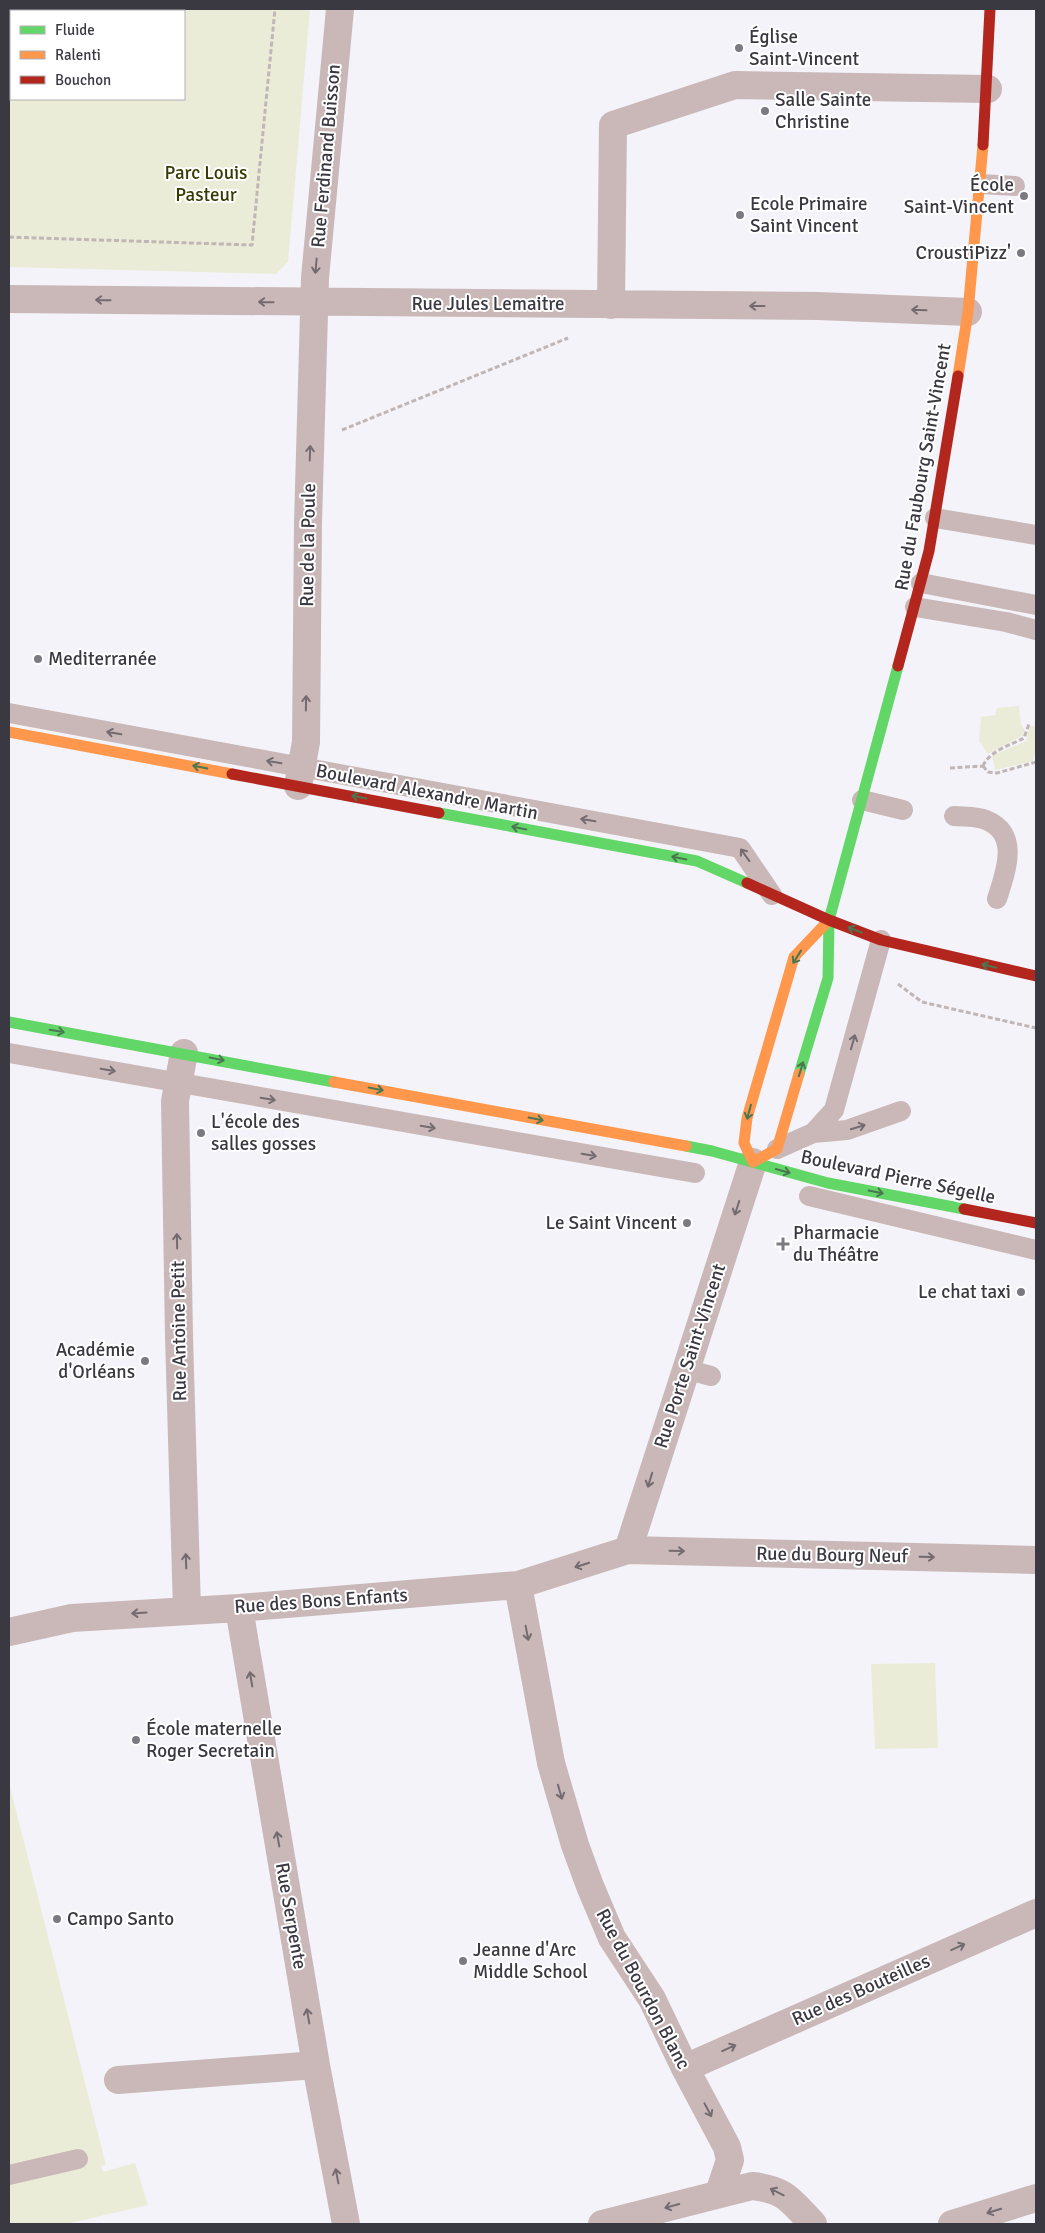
<svg xmlns="http://www.w3.org/2000/svg" width="1045" height="2233" viewBox="0 0 1045 2233" font-family="Signika,sans-serif">
<rect width="100%" height="100%" fill="#f4f3f9"/>
<path fill="#ebecd7" fill-rule="evenodd" d="M 9,9 L 310,9 L 288,262 L 276,274 L 9,267 ZM 11,11 L 184,11 L 184,99 L 11,99 Z
M 1019,706 L 1021,724 L 1025,731 L 1022,736 L 988,754 L 979,741 L 981,717 L 995,715 L 997,708 Z
M 1030,726 L 1036,726 L 1036,749 L 1033,761 L 995,770 L 992,756 L 1026,741 Z
M 935,1663 L 938,1748 L 875,1749 L 871,1664 Z
M 9,1783 L 106,2165 L 101,2166 L 103,2172 L 135,2163 L 148,2205 L 66,2224 L 9,2224 Z"/>
<g fill="none" stroke-linecap="round" stroke-linejoin="round">
<path stroke="#c0b6b6" stroke-width="3" stroke-dasharray="5 2.5" stroke-linecap="butt" d="M 80,11 L 82,9
M 9,93 L 11,91
M 9,237 L 252,245 L 275,9
M 342,430 L 568,338
M 983,766 C 989,751 1011,745 1024,738 L 1029,724
M 983,766 L 988,772 L 997,773 L 1036,762
M 950,768 L 983,766
M 898,984 L 922,1002 L 1036,1028"/>
<path stroke="#c9b8b7" stroke-width="20" d="M 981,184 L 1015,186
M 935,518 L 1036,535
M 921,583 L 1036,605
M 915,607 L 1006,622 L 1036,630
M 9,713 L 740,848 L 772,895
M 862,800 L 903,810
M 954,816 C 964,817 977,816 986,820 C 1021,834 1005,873 997,899
M 9,1053 L 695,1173
M 813,1133 L 834,1110 L 881,940
M 777,1149 L 813,1133 L 847,1130 L 901,1111
M 809,1196 L 1036,1250
M 685,1369 L 711,1376
M 9,2175 L 78,2159"/>
<path stroke="#c9b8b7" stroke-width="28" d="M 9,299 L 818,306 L 968,312
M 611,305 L 613,125 L 735,85 L 988,89
M 298,786 L 306,742 L 308,523 L 315,278 L 340,9
M 184,1053 L 175,1101 L 179,1336 L 187,1610
M 628,1550 L 753,1162
M 518,1585 L 551,1763 L 575,1845 L 590,1886 L 612,1938 L 652,1999 L 685,2068 L 727,2147 L 730,2160 L 719,2193
M 239,1608 L 316,2065 L 346,2224
M 9,1632 L 72,1618 L 239,1608 L 518,1585 L 628,1550 L 1036,1560
M 685,2068 L 1036,1913
M 118,2080 L 316,2065
M 602,2224 L 752,2186 C 785,2189 791,2201 813,2224
M 952,2224 L 1036,2198"/>
<path stroke="#63d668" stroke-width="11" d="M 439,813 L 697,861 L 747,883
M 9,1022 L 334,1082
M 799,1074 L 828,978 L 829,920 L 898,666
M 686,1146 L 712,1151 L 828,1183 L 964,1209"/>
<path stroke="#ff974d" stroke-width="11" d="M 958,376 L 968,312 L 983,145
M 9,732 L 232,774
M 799,1074 L 777,1149 L 753,1162 L 744,1143 L 747,1118 L 794,957 L 829,920
M 334,1082 L 686,1146"/>
<path stroke="#b3261e" stroke-width="11" d="M 983,145 L 990,9
M 898,666 L 929,551 L 958,376
M 232,774 L 439,813
M 747,883 L 829,920 L 881,940 L 1036,976
M 964,1209 L 1036,1223"/>
</g>
<defs><path id="oneway-shaft" d="M-6 0H5M1.5-3L5.5 0L1.5 3" fill="none" stroke-width="1.6" stroke-linecap="round" stroke-linejoin="round" transform="scale(1.25)"/></defs>
<g stroke="#736b70">
<use href="#oneway-shaft" transform="translate(316 266) rotate(95)"/>
<use href="#oneway-shaft" transform="translate(103 300) rotate(-179)"/>
<use href="#oneway-shaft" transform="translate(266 302) rotate(-179)"/>
<use href="#oneway-shaft" transform="translate(757 306) rotate(-180)"/>
<use href="#oneway-shaft" transform="translate(919 310) rotate(-178)"/>
<use href="#oneway-shaft" transform="translate(310 453) rotate(-88)"/>
<use href="#oneway-shaft" transform="translate(306 703) rotate(-89)"/>
<use href="#oneway-shaft" transform="translate(114 733) rotate(-170)"/>
<use href="#oneway-shaft" transform="translate(274 762) rotate(-170)"/>
<use href="#oneway-shaft" transform="translate(588 820) rotate(-170)"/>
<use href="#oneway-shaft" transform="translate(745 855) rotate(-126)"/>
<use href="#oneway-shaft" transform="translate(853 1042) rotate(-74)"/>
<use href="#oneway-shaft" transform="translate(108 1070) rotate(10)"/>
<use href="#oneway-shaft" transform="translate(268 1099) rotate(10)"/>
<use href="#oneway-shaft" transform="translate(428 1127) rotate(10)"/>
<use href="#oneway-shaft" transform="translate(858 1127) rotate(-17)"/>
<use href="#oneway-shaft" transform="translate(589 1155) rotate(10)"/>
<use href="#oneway-shaft" transform="translate(737 1208) rotate(108)"/>
<use href="#oneway-shaft" transform="translate(177 1241) rotate(-91)"/>
<use href="#oneway-shaft" transform="translate(650 1480) rotate(107)"/>
<use href="#oneway-shaft" transform="translate(677 1551) rotate(1)"/>
<use href="#oneway-shaft" transform="translate(927 1557) rotate(1)"/>
<use href="#oneway-shaft" transform="translate(186 1561) rotate(-92)"/>
<use href="#oneway-shaft" transform="translate(582 1565) rotate(162)"/>
<use href="#oneway-shaft" transform="translate(139 1613) rotate(176)"/>
<use href="#oneway-shaft" transform="translate(527 1633) rotate(79)"/>
<use href="#oneway-shaft" transform="translate(251 1679) rotate(-100)"/>
<use href="#oneway-shaft" transform="translate(560 1792) rotate(74)"/>
<use href="#oneway-shaft" transform="translate(278 1839) rotate(-100)"/>
<use href="#oneway-shaft" transform="translate(958 1947) rotate(-24)"/>
<use href="#oneway-shaft" transform="translate(308 2016) rotate(-100)"/>
<use href="#oneway-shaft" transform="translate(729 2048) rotate(-24)"/>
<use href="#oneway-shaft" transform="translate(708 2110) rotate(62)"/>
<use href="#oneway-shaft" transform="translate(337 2176) rotate(-101)"/>
<use href="#oneway-shaft" transform="translate(777 2192) rotate(-153)"/>
<use href="#oneway-shaft" transform="translate(672 2206) rotate(165)"/>
<use href="#oneway-shaft" transform="translate(994 2211) rotate(163)"/>
</g>
<g stroke="#4a7751">
<use href="#oneway-shaft" transform="translate(200 767) rotate(-169)"/>
<use href="#oneway-shaft" transform="translate(359 797) rotate(-169)"/>
<use href="#oneway-shaft" transform="translate(519 828) rotate(-169)"/>
<use href="#oneway-shaft" transform="translate(679 858) rotate(-169)"/>
<use href="#oneway-shaft" transform="translate(855 930) rotate(-159)"/>
<use href="#oneway-shaft" transform="translate(797 957) rotate(122)"/>
<use href="#oneway-shaft" transform="translate(989 966) rotate(-167)"/>
<use href="#oneway-shaft" transform="translate(57 1031) rotate(10)"/>
<use href="#oneway-shaft" transform="translate(217 1059) rotate(11)"/>
<use href="#oneway-shaft" transform="translate(801 1069) rotate(-73)"/>
<use href="#oneway-shaft" transform="translate(376 1089) rotate(11)"/>
<use href="#oneway-shaft" transform="translate(749 1112) rotate(105)"/>
<use href="#oneway-shaft" transform="translate(536 1119) rotate(11)"/>
<use href="#oneway-shaft" transform="translate(783 1171) rotate(16)"/>
<use href="#oneway-shaft" transform="translate(876 1192) rotate(11)"/>
</g>
<g fill="#7b7981" stroke="#fff" stroke-width="2">
<circle cx="739" cy="48" r="5"/>
<circle cx="765" cy="111" r="5"/>
<circle cx="1024" cy="196" r="5"/>
<circle cx="740" cy="215" r="5"/>
<circle cx="1021" cy="253" r="5"/>
<circle cx="38" cy="659" r="5"/>
<circle cx="201" cy="1133" r="5"/>
<circle cx="687" cy="1223" r="5"/>
<path d="M780.5 1236.5h5v5h5v5h-5v5h-5v-5h-5v-5h5z"/>
<circle cx="1021" cy="1292" r="5"/>
<circle cx="145" cy="1361" r="5"/>
<circle cx="136" cy="1740" r="5"/>
<circle cx="57" cy="1919" r="5"/>
<circle cx="463" cy="1961" r="5"/>
</g>
<g text-anchor="middle" dominant-baseline="central" stroke-width="4" stroke-linejoin="round" paint-order="stroke">
<g font-size="19" fill="#3a3841" stroke="#fff" text-anchor="start">
<text x="749" y="37">Église<tspan x="749" dy="22">Saint-Vincent</tspan></text>
<text x="775" y="100">Salle Sainte<tspan x="775" dy="22">Christine</tspan></text>
<text x="1014" y="185" text-anchor="end">École<tspan x="1014" dy="22">Saint-Vincent</tspan></text>
<text x="750" y="204">Ecole Primaire<tspan x="750" dy="22">Saint Vincent</tspan></text>
<text x="1011" y="253" text-anchor="end">CroustiPizz'</text>
<text x="48" y="659">Mediterranée</text>
<text x="211" y="1122">L'école des<tspan x="211" dy="22">salles gosses</tspan></text>
<text x="677" y="1223" text-anchor="end">Le Saint Vincent</text>
<text x="793" y="1233">Pharmacie<tspan x="793" dy="22">du Théâtre</tspan></text>
<text x="1011" y="1292" text-anchor="end">Le chat taxi</text>
<text x="135" y="1350" text-anchor="end">Académie<tspan x="135" dy="22">d'Orléans</tspan></text>
<text x="146" y="1729">École maternelle<tspan x="146" dy="22">Roger Secretain</tspan></text>
<text x="67" y="1919">Campo Santo</text>
<text x="473" y="1950">Jeanne d'Arc<tspan x="473" dy="22">Middle School</tspan></text>
</g>
<g font-size="19" fill="#3a3841" stroke="#fff">
<text transform="translate(326 156) rotate(-85)">Rue Ferdinand Buisson</text>
<text x="488" y="304">Rue Jules Lemaitre</text>
<text transform="translate(923 467) rotate(-80)">Rue du Faubourg Saint-Vincent</text>
<text transform="translate(308 545) rotate(-89)">Rue de la Poule</text>
<text transform="translate(427 792) rotate(11)">Boulevard Alexandre Martin</text>
<text transform="translate(898 1177) rotate(12)">Boulevard Pierre Ségelle</text>
<text transform="translate(179 1331) rotate(-91)">Rue Antoine Petit</text>
<text transform="translate(690 1356) rotate(-72)">Rue Porte Saint-Vincent</text>
<text transform="translate(832 1555) rotate(1)">Rue du Bourg Neuf</text>
<text transform="translate(321 1601) rotate(-4)">Rue des Bons Enfants</text>
<text transform="translate(291 1916) rotate(80)">Rue Serpente</text>
<text transform="translate(643 1989) rotate(62)">Rue du Bourdon Blanc</text>
<text transform="translate(861 1990) rotate(-24)">Rue des Bouteilles</text>
</g>
<g font-size="19" fill="#383a03" stroke="#fff">
<text x="206" y="173">Parc Louis<tspan x="206" dy="22">Pasteur</tspan></text>
</g>
</g>
<rect width="1045" height="2233" fill="none" stroke="#3a3841" stroke-width="20"/>
<rect x="10" y="10" width="175" height="90" fill="#ffffff" stroke="#b0afb3"/>
<rect x="20" y="26" width="25" height="8" fill="#63d668" stroke="#b0afb3"/>
<text x="55" y="35" font-size="15" fill="#3a3841">Fluide</text>
<rect x="20" y="51" width="25" height="8" fill="#ff974d" stroke="#b0afb3"/>
<text x="55" y="60" font-size="15" fill="#3a3841">Ralenti</text>
<rect x="20" y="76" width="25" height="8" fill="#b3261e" stroke="#b0afb3"/>
<text x="55" y="85" font-size="15" fill="#3a3841">Bouchon</text>
</svg>
